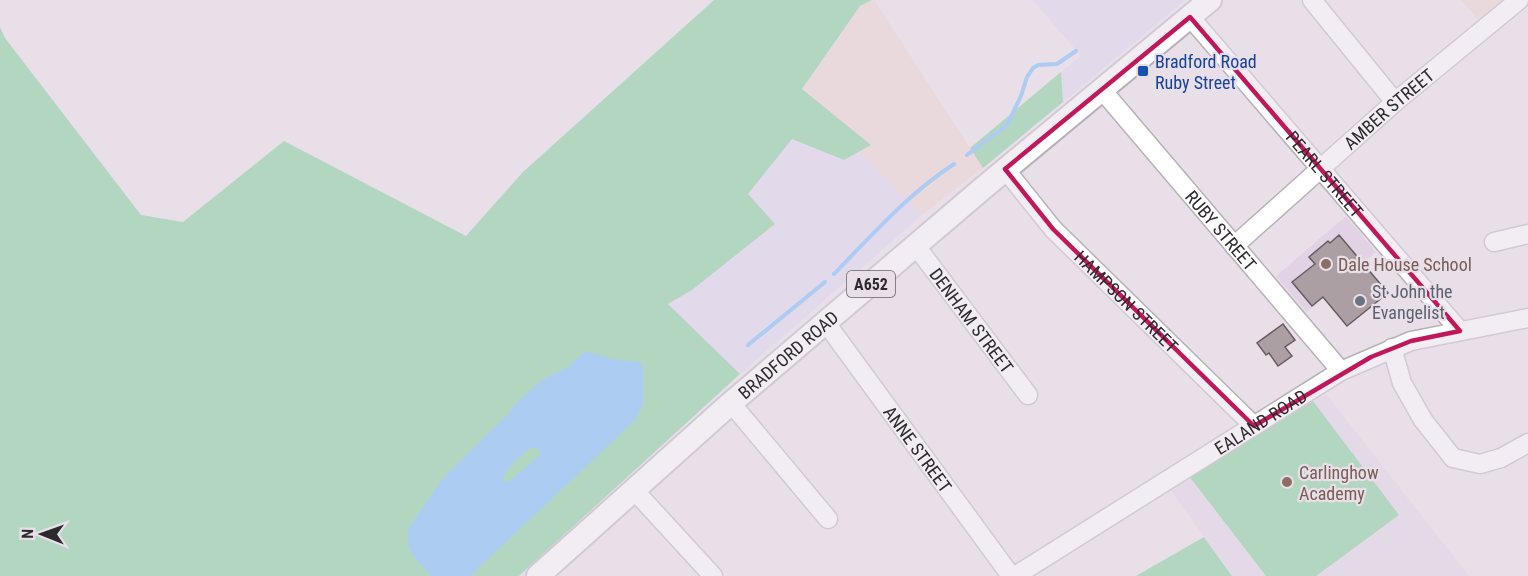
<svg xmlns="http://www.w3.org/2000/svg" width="1528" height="576" viewBox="0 0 1528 576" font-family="'Roboto Condensed',sans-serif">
<rect width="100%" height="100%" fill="#e8dfe9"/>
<path fill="#dcd4ea" d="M 1033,0 L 1185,0 L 1063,102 L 1061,72 L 1081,56 Z
M 792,138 L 843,160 L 859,151 L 922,215 L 740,374 L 668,304 L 692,290 L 774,224 L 748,195 Z"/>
<path fill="#ecd2ce" d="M 874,0 L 983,168 L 922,215 L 859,151 L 870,145 L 802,89 L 860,6 Z
M 1461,0 L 1504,0 L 1479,20 Z"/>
<path fill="#e1d3e3" d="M 1346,216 L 1376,252 L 1307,312 L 1276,276 Z
M 1326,394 L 1469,576 L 1233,576 L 1169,488 Z"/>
<path fill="#73cc90" d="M 714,0 L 872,0 L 860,6 L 802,89 L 871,145 L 844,160 L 792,139 L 748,194 L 775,224 L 692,290 L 668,304 L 740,374 L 519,576 L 0,576 L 0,27 L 5,38 L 141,215 L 183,222 L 284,141 L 466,236 L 523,172 Z
M 1061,72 L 1063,102 L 983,168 L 970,148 Z
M 1313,401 L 1399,515 L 1316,576 L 1266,576 L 1189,476 Z
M 1204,537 L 1232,576 L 1136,576 Z"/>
<path fill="#67b6fd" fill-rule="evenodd" d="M 586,351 L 612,359 L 639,362 L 643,367 L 643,405 L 634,421 L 470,576 L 431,576 L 412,554 L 408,545 L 408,529 L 442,479 L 508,414 L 519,400 L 542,380 L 568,367 ZM 530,448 L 540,449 L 540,455 L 508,482 L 502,481 C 506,467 519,458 530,448 Z"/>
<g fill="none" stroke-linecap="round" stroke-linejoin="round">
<path stroke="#67b6fd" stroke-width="4" d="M 967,155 L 1007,125 L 1021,96 L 1027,77 L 1033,68 L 1038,65 L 1057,64 L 1076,51
M 834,274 C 872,235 908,194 954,164
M 748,345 L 825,282"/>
</g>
<path fill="#ac9fa3" stroke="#675c5f" stroke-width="1.5" d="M 1339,235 L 1388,293 L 1347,326 L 1323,297 L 1312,306 L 1292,282 L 1315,264 L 1309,257 L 1328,241 L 1330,243 Z
M 1283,324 L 1295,340 L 1285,347 L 1292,356 L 1278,366 L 1269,353 L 1266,355 L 1257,343 Z"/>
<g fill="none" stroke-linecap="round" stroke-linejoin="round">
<defs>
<g id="minor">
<path d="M 1312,0 L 1395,102"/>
<path id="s1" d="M 1190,17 L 1460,331"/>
<path id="s2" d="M 1102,90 L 1341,371"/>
<path id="s3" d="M 1005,169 L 1053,229 L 1254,426"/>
<path d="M 1494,242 L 1528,234"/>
<path id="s4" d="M 916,246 L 1028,395"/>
<path id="s5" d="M 1234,246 L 1395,102 L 1519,0"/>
<path id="s6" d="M 826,323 L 1011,576"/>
<path d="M 1392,348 L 1402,383 L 1423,420 L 1453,458 L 1480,464 L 1501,458 L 1528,443"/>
<path d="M 731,403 L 828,519"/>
<path d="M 634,490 L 713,576"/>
<path id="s7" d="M 1015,576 L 1341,371 L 1411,341 L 1528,318"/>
</g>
<g id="major">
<path id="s8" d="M 538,576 L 731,403 L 982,189 L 1210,0"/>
</g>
</defs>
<use href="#minor" stroke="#b9b0ba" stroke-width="21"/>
<use href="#major" stroke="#b9b0ba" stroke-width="26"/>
<use href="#minor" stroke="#fff" stroke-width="18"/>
<use href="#major" stroke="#fff" stroke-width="22"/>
</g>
<path d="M0 0H1528V576H0ZM 1190,17 L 1460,331 L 1411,341 L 1371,357 L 1254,426 L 1053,229 L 1005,169 Z" fill="#e8dfe9" fill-opacity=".55" fill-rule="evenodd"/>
<path fill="none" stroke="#c2185b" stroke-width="4.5" stroke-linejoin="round" d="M 1190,17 L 1460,331 L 1411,341 L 1371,357 L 1254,426 L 1053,229 L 1005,169 Z"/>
<rect fill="#1a4fb4" stroke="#e8dfe9" stroke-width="2" x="1137" y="65" width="12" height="12" rx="3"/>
<g fill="#8d6e63" stroke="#e8dfe9" stroke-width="2">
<circle cx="1326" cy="264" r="6"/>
<circle cx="1287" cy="482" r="6"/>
</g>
<circle fill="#6b7280" stroke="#e8dfe9" stroke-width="2" cx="1360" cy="301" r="6"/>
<g text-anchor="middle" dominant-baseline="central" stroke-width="4.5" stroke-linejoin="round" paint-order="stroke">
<rect fill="#e8dfe9" stroke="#656065" stroke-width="1.5" x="847" y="271" width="48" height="26" rx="4.5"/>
<g font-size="16" font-weight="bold" fill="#2d2a2d">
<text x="871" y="284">A652</text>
</g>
<g font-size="18" fill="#164399" stroke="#e8dfe9" text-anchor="start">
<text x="1155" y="61">Bradford Road<tspan x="1155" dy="21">Ruby Street</tspan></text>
</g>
<g font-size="18" fill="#2d2a2d" stroke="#e8dfe9">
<text stroke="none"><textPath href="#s5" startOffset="207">AMBER STREET</textPath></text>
<text stroke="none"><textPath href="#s1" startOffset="207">PEARL STREET</textPath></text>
<text stroke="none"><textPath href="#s2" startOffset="184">RUBY STREET</textPath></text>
<text stroke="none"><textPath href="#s3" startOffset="180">HAMPSON STREET</textPath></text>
<text stroke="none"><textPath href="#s4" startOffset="93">DENHAM STREET</textPath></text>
<text stroke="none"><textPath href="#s8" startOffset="334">BRADFORD ROAD</textPath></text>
<text stroke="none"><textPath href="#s7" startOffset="290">EALAND ROAD</textPath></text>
<text stroke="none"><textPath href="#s6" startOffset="156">ANNE STREET</textPath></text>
</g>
<g font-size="18" fill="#785e54" stroke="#e8dfe9" text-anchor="start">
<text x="1338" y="264">Dale House School</text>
<text x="1299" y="472">Carlinghow<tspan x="1299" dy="21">Academy</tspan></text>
</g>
<g font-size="18" fill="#5b616d" stroke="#e8dfe9" text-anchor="start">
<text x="1372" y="291">St John the<tspan x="1372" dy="21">Evangelist</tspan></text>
</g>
</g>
<g transform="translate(42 534) rotate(271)" stroke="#e8dfe9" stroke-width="4.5" paint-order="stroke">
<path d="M0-4.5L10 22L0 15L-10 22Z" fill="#2d2a2d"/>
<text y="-9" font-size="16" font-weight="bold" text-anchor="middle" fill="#2d2a2d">N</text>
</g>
</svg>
